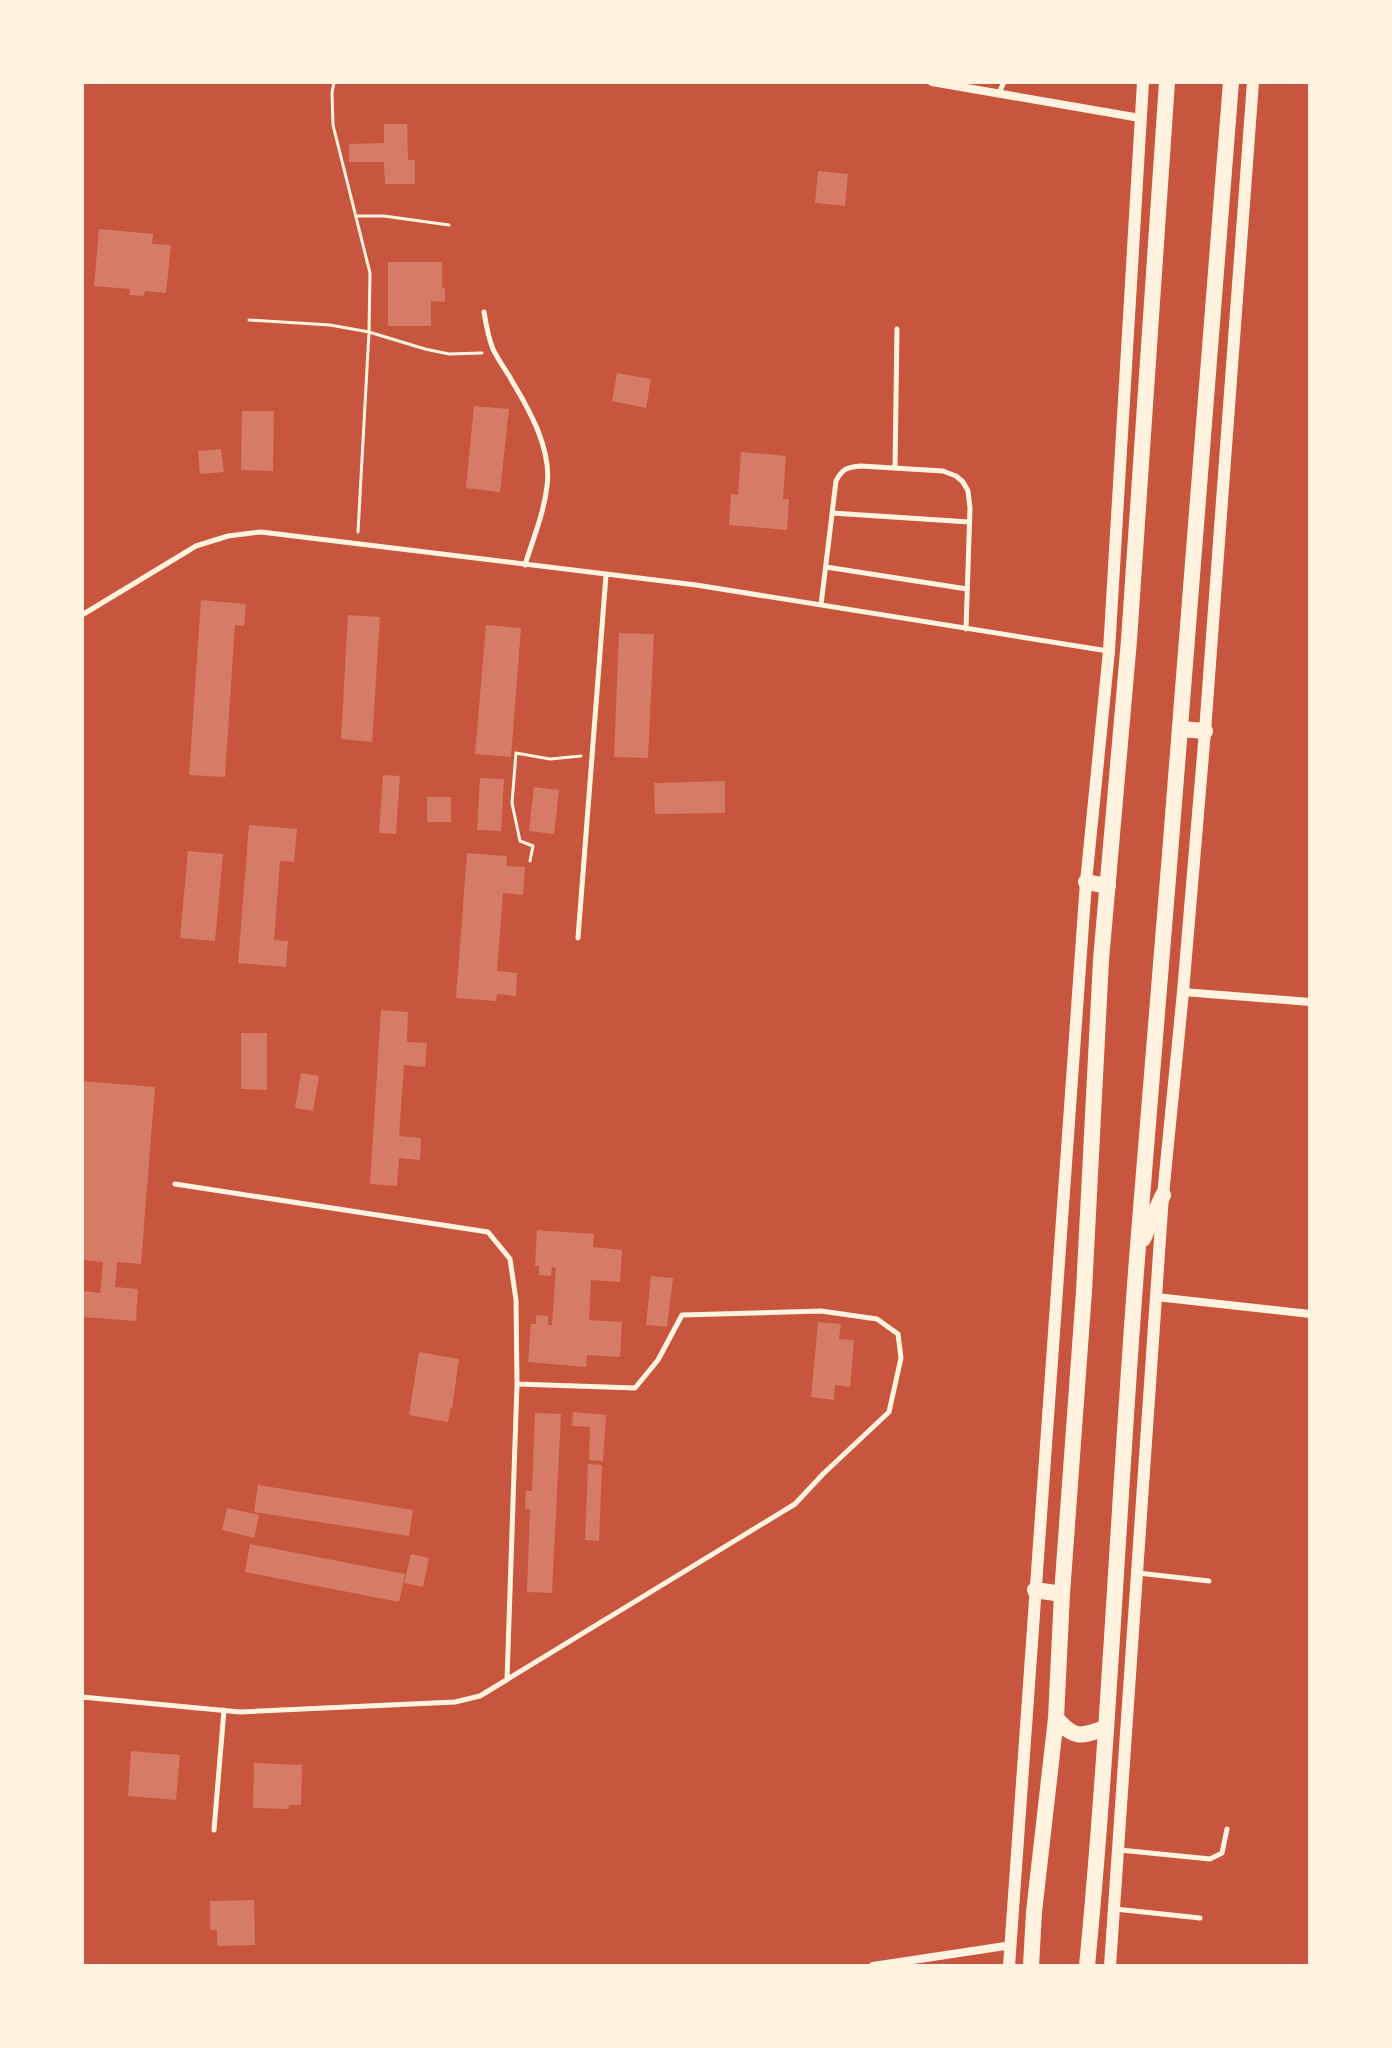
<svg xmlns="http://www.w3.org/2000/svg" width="1392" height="2048" viewBox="0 0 1392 2048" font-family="'IBM Plex Sans',sans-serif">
<rect width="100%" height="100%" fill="#c8553d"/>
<path fill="#d67c66" d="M 384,124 L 407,124 L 408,160 L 415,160 L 415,184 L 385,184 L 384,162 L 349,162 L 349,144 L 384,143 Z
M 818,171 L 848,174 L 845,206 L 815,203 Z
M 99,229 L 153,234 L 152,244 L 171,245 L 166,293 L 145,291 L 144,296 L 129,295 L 130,289 L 94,286 Z
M 388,262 L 442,262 L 442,288 L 445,288 L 445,302 L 431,301 L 431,326 L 388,326 Z
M 617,373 L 651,379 L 646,408 L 612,401 Z
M 474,406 L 509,409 L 500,492 L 466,488 Z
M 242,411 L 274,411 L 273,471 L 241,470 Z
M 221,449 L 224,472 L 200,474 L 198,451 Z
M 741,452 L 786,456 L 783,499 L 789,499 L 787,530 L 729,525 L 731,494 L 738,495 Z
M 201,600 L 246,604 L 244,626 L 235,625 L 225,777 L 189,775 Z
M 348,615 L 380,617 L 372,742 L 341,739 Z
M 486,625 L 521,628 L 511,757 L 475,754 Z
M 619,633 L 654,634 L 648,758 L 614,757 Z
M 383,775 L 400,776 L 396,834 L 379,833 Z
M 480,778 L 504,779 L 501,831 L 477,830 Z
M 725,781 L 725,813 L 655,814 L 654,783 Z
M 534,787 L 559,790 L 554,834 L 529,831 Z
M 427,797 L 451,797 L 451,822 L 427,822 Z
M 249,825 L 297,829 L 294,862 L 280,861 L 274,940 L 288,941 L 286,967 L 238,963 Z
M 188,851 L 223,854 L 215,941 L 180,938 Z
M 467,853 L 507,856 L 506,866 L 525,867 L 523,895 L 503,893 L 497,971 L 517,973 L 516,996 L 497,994 L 496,1001 L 456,998 Z
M 381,1010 L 408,1012 L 407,1042 L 427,1043 L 425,1067 L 404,1065 L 399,1136 L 421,1138 L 420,1160 L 399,1158 L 397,1186 L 370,1184 Z
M 241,1033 L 267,1033 L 267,1090 L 241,1089 Z
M 301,1073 L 319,1076 L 313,1111 L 295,1108 Z
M 82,1081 L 155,1087 L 141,1264 L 117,1262 L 115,1287 L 138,1289 L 136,1321 L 82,1317 L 82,1291 L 100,1293 L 103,1262 L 82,1260 Z
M 537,1230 L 594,1234 L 593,1247 L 622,1250 L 620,1282 L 591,1280 L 589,1320 L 622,1322 L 620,1357 L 587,1355 L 586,1367 L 528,1362 L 531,1324 L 536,1324 L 536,1315 L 548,1316 L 548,1325 L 552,1325 L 556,1268 L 552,1267 L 551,1276 L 539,1275 L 539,1266 L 535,1266 Z
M 651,1276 L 673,1278 L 667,1327 L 646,1325 Z
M 818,1322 L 841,1324 L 839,1339 L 854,1340 L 850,1387 L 835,1385 L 834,1400 L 811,1397 Z
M 419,1352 L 459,1359 L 452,1408 L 451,1407 L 448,1422 L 409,1415 Z
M 573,1412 L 606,1415 L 603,1461 L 589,1460 L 590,1427 L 572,1426 Z
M 535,1413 L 561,1414 L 552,1593 L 527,1592 L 530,1509 L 525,1509 L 526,1491 L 532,1491 Z
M 588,1464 L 602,1465 L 599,1541 L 585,1540 Z
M 258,1485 L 413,1510 L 409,1536 L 254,1512 Z
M 227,1508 L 259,1515 L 254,1538 L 222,1530 Z
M 250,1544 L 405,1574 L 399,1602 L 245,1572 Z
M 411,1554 L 429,1558 L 423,1587 L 404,1583 Z
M 131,1751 L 180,1755 L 176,1800 L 128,1796 Z
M 254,1763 L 302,1765 L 301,1805 L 289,1805 L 288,1809 L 253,1808 Z
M 254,1900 L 255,1945 L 217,1946 L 217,1930 L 210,1930 L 210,1901 Z"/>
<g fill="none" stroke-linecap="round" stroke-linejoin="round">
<path stroke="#fff3e0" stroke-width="3" d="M 334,82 L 332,93 L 333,125 L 370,273 L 369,332 L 358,532
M 357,216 L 384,216 L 449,225
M 249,320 L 330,325 L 369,332 L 425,349 L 449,354 L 482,353
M 530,861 L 533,846 L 520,841 L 512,803 L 516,753 L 550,759 L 581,756"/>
<path stroke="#fff3e0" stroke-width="5" d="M 999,93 L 1004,82
M 484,312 C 486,324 488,337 493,349 C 498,360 506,370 512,381 C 530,411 552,450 547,486 C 544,513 533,539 525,565
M 895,468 L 897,329
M 832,513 L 969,522
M 826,567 L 967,589
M 821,605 L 836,481 C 842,469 847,467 861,466 L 943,471 L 956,476 L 963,482 L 968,491 L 970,508 L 966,629
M 82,615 L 196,546 L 228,536 L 261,532 L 696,585 L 1108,651
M 578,938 L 606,575
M 175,1184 L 488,1232 L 510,1259 L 516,1300 L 517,1384 L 507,1680
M 1138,1573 L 1209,1581
M 82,1697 L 240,1712 L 455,1702 L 480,1696 L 795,1504 L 823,1474 L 889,1412 L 901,1358 L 898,1334 L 877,1319 L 821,1311 L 682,1315 L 658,1360 L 635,1388 L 517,1384
M 214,1830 L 224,1710
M 1120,1850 L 1210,1859 L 1222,1853 L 1227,1829
M 1115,1909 L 1200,1918"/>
<path stroke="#fff3e0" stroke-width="8" d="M 932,82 L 1140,118
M 1183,992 L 1310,1002
M 1156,1297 L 1310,1314
M 873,1966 L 1012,1945"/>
<path stroke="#fff3e0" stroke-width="12" d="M 1009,1966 L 1086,882 L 1109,651 L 1143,82
M 1110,1966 L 1163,1195 L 1183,992 L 1205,731 L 1253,82"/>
<path stroke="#fff3e0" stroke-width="16" d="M 1181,729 L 1205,731
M 1086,882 L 1108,886
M 1143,1239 L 1163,1195
M 1035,1590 L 1062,1594
M 1056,1718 C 1074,1739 1080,1737 1105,1728
M 1031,1966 L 1034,1912 L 1056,1718 L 1062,1594 L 1084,1291 L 1101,960 L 1129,640 L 1167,82
M 1087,1966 C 1110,1727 1119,1486 1138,1246 C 1169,858 1203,470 1231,82"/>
</g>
<rect width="1392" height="2048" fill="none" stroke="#fff3e0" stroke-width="168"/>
</svg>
